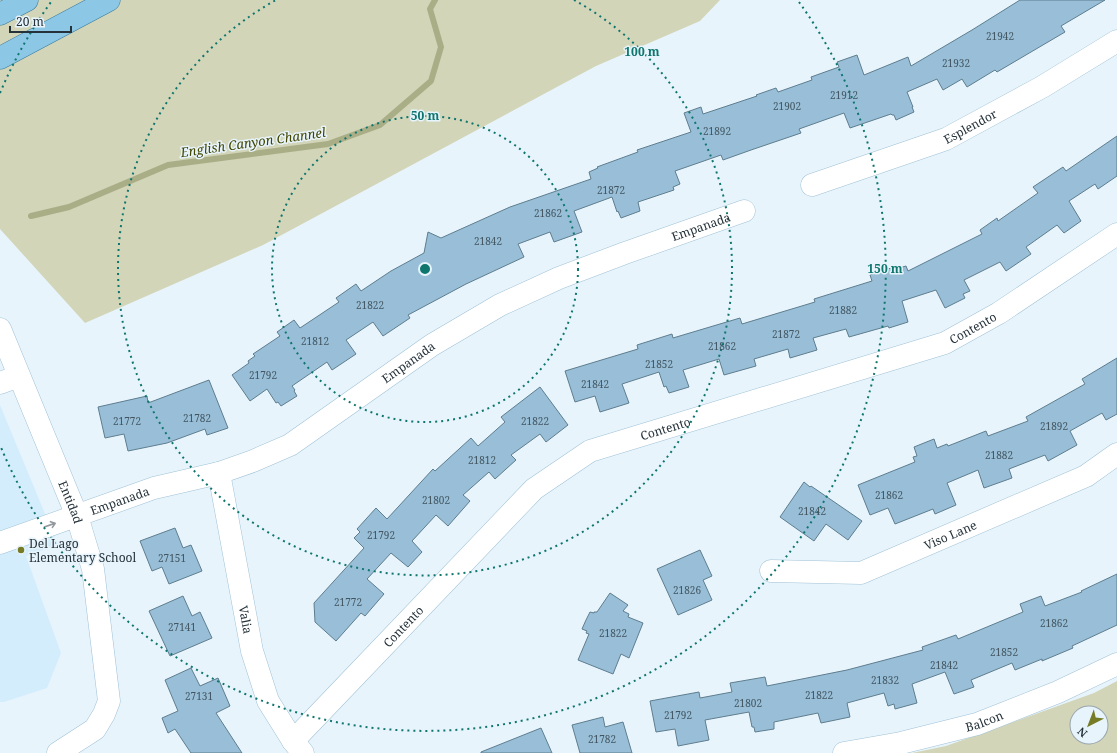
<svg xmlns="http://www.w3.org/2000/svg" width="1117" height="753" viewBox="0 0 1117 753" font-family="'Noto Serif',serif">
<rect width="100%" height="100%" fill="#e7f4fc"/>
<path fill="#d4edfc" d="M 0,405 L 58,545 L 26,556 L 61,653 L 47,688 L 4,702 L 0,702 Z"/>
<path fill="#d2d5b8" fill-rule="evenodd" d="M 0,0 L 720,0 L 700,21 L 596,66 L 263,245 L 85,323 L 0,229 Z
M 1117,681 L 1117,753 L 912,753 L 946,746 L 1094,693 ZM 1077,713 L 1101,713 L 1101,737 L 1077,737 Z"/>
<g fill="none" stroke-linecap="round" stroke-linejoin="round">
<path stroke="#aaae87" stroke-width="6" d="M 31,216 L 69,207 L 168,165 L 328,144 L 380,125 L 431,81 L 441,47 L 430,9 L 435,0"/>
</g>
<path fill="#98bfd7" stroke="#5e7d8f" d="M 1020,0 L 1105,0 L 1061,26 L 1065,32 L 997,72 L 995,70 L 967,87 L 962,79 L 943,90 L 937,79 L 907,92 L 913,107 L 912,107 L 914,112 L 896,120 L 894,115 L 892,115 L 891,114 L 850,128 L 844,113 L 799,129 L 801,133 L 751,150 L 723,160 L 721,155 L 675,171 L 680,184 L 673,187 L 674,190 L 638,202 L 640,211 L 621,218 L 618,211 L 617,212 L 612,197 L 574,211 L 582,232 L 554,242 L 550,232 L 518,244 L 524,257 L 466,284 L 408,315 L 410,318 L 383,336 L 373,322 L 346,340 L 356,354 L 332,370 L 327,362 L 292,386 L 295,390 L 294,391 L 297,396 L 281,406 L 278,402 L 276,403 L 267,389 L 250,401 L 232,375 L 249,363 L 248,361 L 255,356 L 253,354 L 280,336 L 277,332 L 294,320 L 300,328 L 339,302 L 336,298 L 356,284 L 361,291 L 391,271 L 424,253 L 428,232 L 441,238 L 510,207 L 591,179 L 589,172 L 598,168 L 597,167 L 638,152 L 637,150 L 691,132 L 684,113 L 701,107 L 703,114 L 757,96 L 756,95 L 776,88 L 778,92 L 812,80 L 811,77 L 839,67 L 837,62 L 857,55 L 864,75 L 908,57 L 911,66 L 972,30 Z
M 1117,136 L 1117,176 L 1098,189 L 1095,184 L 1069,201 L 1081,221 L 1064,233 L 1057,225 L 1026,247 L 1031,254 L 1006,271 L 1000,262 L 964,280 L 970,291 L 963,294 L 965,298 L 945,308 L 936,290 L 902,301 L 908,322 L 889,328 L 888,326 L 849,337 L 846,329 L 813,338 L 817,350 L 790,358 L 788,349 L 754,359 L 756,366 L 724,375 L 719,359 L 683,370 L 689,387 L 669,393 L 666,386 L 664,387 L 659,372 L 622,384 L 629,403 L 600,412 L 595,396 L 575,402 L 565,371 L 638,349 L 637,345 L 672,334 L 673,338 L 740,318 L 742,324 L 815,302 L 814,299 L 872,281 L 870,275 L 891,268 L 892,270 L 906,266 L 908,271 L 982,234 L 980,230 L 997,218 L 998,221 L 1038,193 L 1033,187 L 1063,167 L 1066,171 Z
M 1117,358 L 1117,414 L 1106,420 L 1102,413 L 1070,431 L 1077,445 L 1048,461 L 1045,455 L 1009,469 L 1012,478 L 984,488 L 978,470 L 947,483 L 956,505 L 935,514 L 933,509 L 895,524 L 888,508 L 870,515 L 858,485 L 915,462 L 913,457 L 917,456 L 914,447 L 934,439 L 937,448 L 947,444 L 948,446 L 986,431 L 988,436 L 1028,421 L 1026,417 L 1085,384 L 1082,379 Z
M 209,380 L 228,428 L 207,435 L 205,429 L 167,443 L 128,451 L 124,434 L 105,438 L 98,407 L 147,396 L 148,403 Z
M 540,387 L 568,425 L 546,442 L 540,434 L 511,455 L 516,460 L 495,479 L 489,472 L 463,495 L 470,501 L 448,526 L 436,515 L 412,541 L 422,552 L 408,567 L 391,553 L 367,579 L 384,594 L 365,616 L 361,613 L 336,641 L 315,622 L 314,603 L 364,548 L 354,538 L 360,532 L 357,529 L 376,508 L 387,519 L 433,469 L 435,471 L 471,438 L 478,446 L 505,422 L 501,417 Z
M 804,482 L 810,487 L 811,486 L 862,521 L 848,540 L 826,524 L 814,541 L 780,517 Z
M 175,528 L 183,548 L 191,545 L 202,571 L 169,584 L 162,567 L 152,571 L 140,541 Z
M 700,550 L 712,576 L 703,580 L 712,600 L 678,615 L 657,569 Z
M 1117,574 L 1117,625 L 1072,646 L 1073,648 L 1042,661 L 1042,659 L 1015,670 L 1012,663 L 971,680 L 974,687 L 954,694 L 945,672 L 912,684 L 917,703 L 895,709 L 894,704 L 888,706 L 884,693 L 847,703 L 850,717 L 821,723 L 818,713 L 774,722 L 774,729 L 755,732 L 754,727 L 752,727 L 749,712 L 705,720 L 709,740 L 678,746 L 675,729 L 656,732 L 650,701 L 699,692 L 700,698 L 732,692 L 730,683 L 765,677 L 767,686 L 847,670 L 923,650 L 922,647 L 956,635 L 958,639 L 1023,612 L 1020,604 L 1041,596 L 1045,606 L 1082,592 L 1081,591 Z
M 610,593 L 628,605 L 623,611 L 629,614 L 628,617 L 643,623 L 629,658 L 621,654 L 613,674 L 578,660 L 589,634 L 586,633 L 587,631 L 582,629 L 586,620 L 590,612 L 594,613 L 594,612 L 597,612 Z
M 183,596 L 192,616 L 200,612 L 212,638 L 170,656 L 149,611 Z
M 191,668 L 200,686 L 218,678 L 230,706 L 216,713 L 242,753 L 191,753 L 175,729 L 168,733 L 162,718 L 178,711 L 165,680 Z
M 603,717 L 605,727 L 623,722 L 632,753 L 580,753 L 572,725 Z
M 541,728 L 552,753 L 481,753 L 481,752 Z"/>
<g fill="none" stroke-linecap="round" stroke-linejoin="round">
<defs>
<g id="minor">
<path id="s1" d="M 812,185 L 946,139 L 1042,87 L 1117,41"/>
<path id="s2" d="M 0,329 L 77,516 L 93,569 L 109,701 L 104,714 L 95,729 L 58,753"/>
<path d="M 0,383 L 19,376"/>
<path id="s3" d="M 219,473 L 252,651 L 268,701 L 293,741 L 303,753"/>
<path id="s4" d="M 0,543 L 154,488 L 219,473 L 253,461 L 290,445 L 432,345 L 500,305 L 559,278 L 625,253 L 744,211"/>
<path id="s5" d="M 771,571 L 861,573 L 1086,476 L 1117,454"/>
<path id="s6" d="M 293,741 L 534,489 L 590,451 L 945,343 L 999,313 L 1117,234"/>
<path id="s7" d="M 844,753 L 901,743 L 977,724 L 1058,692 L 1117,664"/>
</g>
<path id="major" d="M 0,14 L 27,0
M 0,58 L 109,0"/>
</defs>
<use href="#minor" stroke="#a1c2d6" stroke-width="23"/>
<use href="#major" stroke="#377a9d" stroke-width="23"/>
<use href="#minor" stroke="#fff" stroke-width="22"/>
<use href="#major" stroke="#8cc7e5" stroke-width="22"/>
</g>
<defs><path id="oneway-shaft" d="M-6 0H5M1.5-3L5.5 0L1.5 3" fill="none" stroke-width="1.6" stroke-linecap="round" stroke-linejoin="round"/></defs>
<use stroke="#92989c" href="#oneway-shaft" transform="translate(50 525) rotate(-19)"/>
<g fill="none" stroke="#0f766e" stroke-width="2" stroke-dasharray="2 4">
<circle cx="425" cy="269" r="153"/>
<path d="M574 0A307 307 0 1 1 276 0"/>
<path d="M0 93A460 460 0 0 1 51 2M799 2A460 460 0 1 1 0 445"/>
</g>
<circle fill="#767b25" stroke="#e7f4fc" stroke-width="1.5" cx="21" cy="550" r="4"/>
<g text-anchor="middle" dominant-baseline="central" stroke-width="3" stroke-linejoin="round" paint-order="stroke">
<g font-size="10" fill="#425561">
<text x="1000" y="36">21942</text>
<text x="956" y="63">21932</text>
<text x="844" y="95">21912</text>
<text x="787" y="106">21902</text>
<text x="717" y="131">21892</text>
<text x="611" y="190">21872</text>
<text x="548" y="213">21862</text>
<text x="488" y="241">21842</text>
<text x="370" y="305">21822</text>
<text x="843" y="310">21882</text>
<text x="786" y="334">21872</text>
<text x="315" y="341">21812</text>
<text x="722" y="346">21862</text>
<text x="659" y="364">21852</text>
<text x="263" y="375">21792</text>
<text x="595" y="384">21842</text>
<text x="197" y="418">21782</text>
<text x="127" y="421">21772</text>
<text x="535" y="421">21822</text>
<text x="1054" y="426">21892</text>
<text x="999" y="455">21882</text>
<text x="482" y="460">21812</text>
<text x="889" y="495">21862</text>
<text x="436" y="500">21802</text>
<text x="812" y="511">21842</text>
<text x="381" y="535">21792</text>
<text x="172" y="558">27151</text>
<text x="687" y="590">21826</text>
<text x="348" y="602">21772</text>
<text x="1054" y="623">21862</text>
<text x="182" y="627">27141</text>
<text x="613" y="633">21822</text>
<text x="1004" y="652">21852</text>
<text x="944" y="665">21842</text>
<text x="885" y="680">21832</text>
<text x="819" y="695">21822</text>
<text x="199" y="696">27131</text>
<text x="748" y="703">21802</text>
<text x="678" y="715">21792</text>
<text x="602" y="739">21782</text>
</g>
<g font-size="12" fill="#25323a" stroke="#e7f4fc">
<text stroke="none"><textPath href="#s1" startOffset="169">Esplendor</textPath></text>
<text stroke="none"><textPath href="#s4" startOffset="775">Empanada</textPath></text>
<text stroke="none"><textPath href="#s6" startOffset="819">Contento</textPath></text>
<text stroke="none"><textPath href="#s4" startOffset="451">Empanada</textPath></text>
<text stroke="none"><textPath href="#s6" startOffset="495">Contento</textPath></text>
<text stroke="none"><textPath href="#s4" startOffset="127">Empanada</textPath></text>
<text stroke="none"><textPath href="#s2" startOffset="187">Entidad</textPath></text>
<text stroke="none"><textPath href="#s5" startOffset="187">Viso Lane</textPath></text>
<text stroke="none"><textPath href="#s3" startOffset="149">Valia</textPath></text>
<text stroke="none"><textPath href="#s6" startOffset="159">Contento</textPath></text>
<text stroke="none"><textPath href="#s7" startOffset="144">Balcon</textPath></text>
</g>
<g font-size="12" fill="#25323a" stroke="#e7f4fc" text-anchor="start">
<text x="29" y="543">Del Lago<tspan x="29" dy="14">Elementary School</tspan></text>
</g>
<g font-size="13" font-style="italic" fill="#424500" stroke="#e7f4fc">
<text transform="translate(253 142) rotate(-8)">English Canyon Channel</text>
</g>
</g>
<circle cx="425" cy="269" r="6" fill="#0f766e" stroke="#e7f4fc" stroke-width="2"/>
<g font-size="12" text-anchor="middle" font-weight="bold" fill="#0f766e" stroke="#e7f4fc" stroke-width="3" stroke-linejoin="round" paint-order="stroke">
<text x="642" y="56">100 m</text>
<text x="425" y="120">50 m</text>
<text x="885" y="273">150 m</text>
</g>
<g transform="translate(1089 725) rotate(222)"><circle r="19" fill="#e7f4fc" stroke="#99a6ae"/>
<path d="M0-3L7 15L0 10L-7 15Z" fill="#767b25"/>
<text y="-6" font-size="11" font-weight="bold" text-anchor="middle" fill="#25323a">N</text>
</g>
<path d="M10 26v6h61v-6" fill="none" stroke="#25323a" stroke-width="2"/>
<text x="16" y="26" font-size="12" fill="#25323a" stroke="#e7f4fc" stroke-width="3" paint-order="stroke">20 m</text>
</svg>
